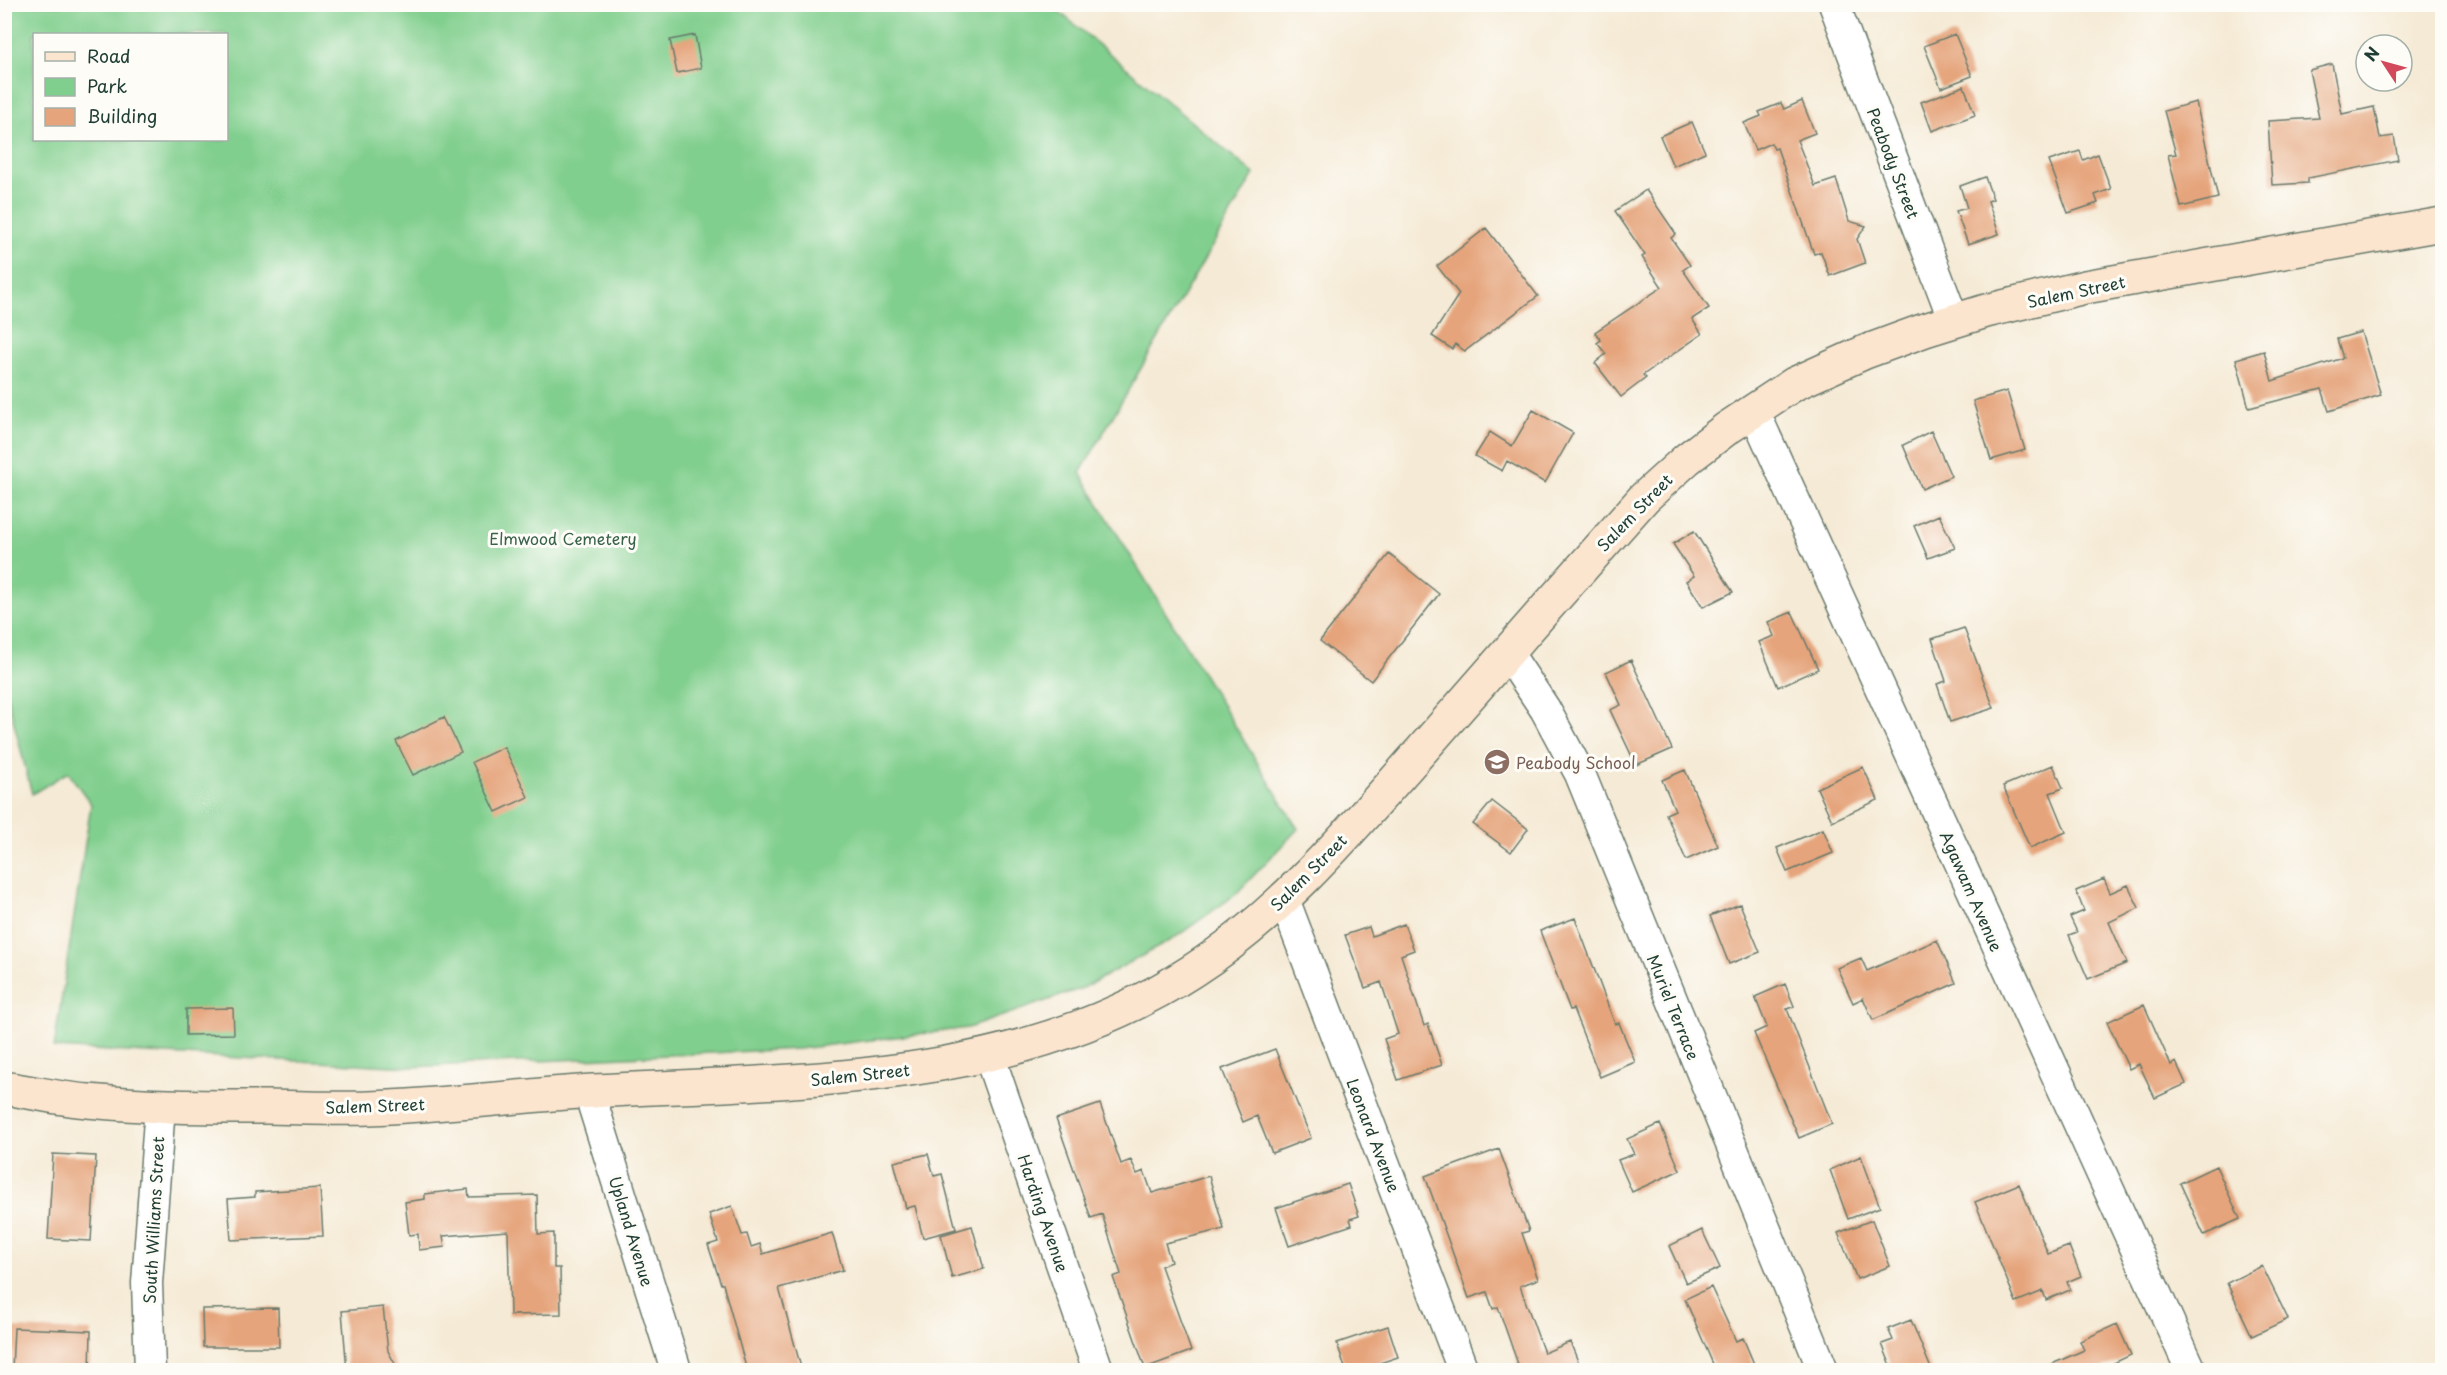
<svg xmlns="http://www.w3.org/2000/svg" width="2447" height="1375" viewBox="0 0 2447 1375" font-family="'Playpen Sans',sans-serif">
<rect width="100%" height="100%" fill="#fdfcf7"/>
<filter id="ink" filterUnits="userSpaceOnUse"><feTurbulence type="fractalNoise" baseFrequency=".0167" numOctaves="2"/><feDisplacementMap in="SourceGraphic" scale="12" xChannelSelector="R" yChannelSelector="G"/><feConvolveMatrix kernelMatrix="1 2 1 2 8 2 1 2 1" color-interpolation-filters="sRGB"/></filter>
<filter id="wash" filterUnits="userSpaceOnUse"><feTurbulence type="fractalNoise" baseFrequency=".008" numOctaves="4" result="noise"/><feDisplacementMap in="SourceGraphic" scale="24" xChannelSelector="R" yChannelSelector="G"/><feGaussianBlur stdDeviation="1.35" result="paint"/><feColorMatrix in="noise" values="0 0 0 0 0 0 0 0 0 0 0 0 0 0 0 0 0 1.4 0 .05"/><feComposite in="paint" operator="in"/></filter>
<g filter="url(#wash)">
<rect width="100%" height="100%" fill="#f5ead5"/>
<path fill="#81cf8e" stroke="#508661" stroke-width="1.5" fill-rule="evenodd" d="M 4,5 L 1051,5 L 1254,174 L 1080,473 L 1298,829 L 1235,895 L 1173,939 L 1083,988 L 968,1028 L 798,1049 L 411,1067 L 54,1048 L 91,804 L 68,772 L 32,794 L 5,688 ZM 34,34 L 226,34 L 226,140 L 34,140 Z"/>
<g id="blocks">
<path fill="#e5a47b" d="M 1955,34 L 1972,76 L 1941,88 L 1924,46 Z
M 695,35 L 701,68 L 677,73 L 670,40 Z
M 2332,64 L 2342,114 L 2374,107 L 2380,138 L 2394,136 L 2398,160 L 2308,178 L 2308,183 L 2272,185 L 2268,121 L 2319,118 L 2309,70 Z
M 1964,86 L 1975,115 L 1932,131 L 1921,102 Z
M 1802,101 L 1815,133 L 1797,140 L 1815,186 L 1836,179 L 1849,221 L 1866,226 L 1857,239 L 1865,263 L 1830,276 L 1821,252 L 1814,254 L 1777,148 L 1774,149 L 1771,143 L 1755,150 L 1744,123 L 1761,116 L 1759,112 L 1781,103 L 1784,109 Z
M 2196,102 L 2218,198 L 2181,207 L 2168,155 L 2176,154 L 2164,111 Z
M 1692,122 L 1705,152 L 1673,166 L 1660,136 Z
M 2080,151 L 2083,160 L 2098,154 L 2111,189 L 2095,195 L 2098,203 L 2068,213 L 2049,161 Z
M 1985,177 L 1993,199 L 1988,201 L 1999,234 L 1968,244 L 1956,211 L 1967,208 L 1960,186 Z
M 1646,190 L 1676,234 L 1671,238 L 1690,265 L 1683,270 L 1709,308 L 1692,319 L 1702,334 L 1643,375 L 1646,378 L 1621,397 L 1595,363 L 1606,354 L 1597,343 L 1601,340 L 1595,332 L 1662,287 L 1642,257 L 1645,255 L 1615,211 Z
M 1486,228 L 1538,296 L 1465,351 L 1455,344 L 1452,349 L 1432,336 L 1459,294 L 1437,266 Z
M 2361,332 L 2381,395 L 2329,411 L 2322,389 L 2249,408 L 2236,359 L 2264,351 L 2272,381 L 2343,358 L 2337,339 Z
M 2007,391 L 2025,450 L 1991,460 L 1973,401 Z
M 1533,410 L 1573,433 L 1545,483 L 1507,461 L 1502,471 L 1475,456 L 1490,432 L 1512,446 Z
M 1931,431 L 1951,476 L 1922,489 L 1903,445 Z
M 1939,515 L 1955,548 L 1928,558 L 1914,526 Z
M 1694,531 L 1733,592 L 1703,607 L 1686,581 L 1694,576 L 1673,544 Z
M 1389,554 L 1439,594 L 1371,681 L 1320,641 Z
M 1792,612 L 1818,669 L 1778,687 L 1759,642 L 1774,636 L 1768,622 Z
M 1964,628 L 1994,708 L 1950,722 L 1937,684 L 1946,681 L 1932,639 Z
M 1631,660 L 1672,749 L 1636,765 L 1610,710 L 1621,705 L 1606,672 Z
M 444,717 L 461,752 L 413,775 L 396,741 Z
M 504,747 L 528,797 L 496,812 L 472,762 Z
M 2053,765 L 2063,788 L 2050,793 L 2066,832 L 2030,848 L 2003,786 Z
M 1863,767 L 1878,800 L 1832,821 L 1817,788 Z
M 1685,770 L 1718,846 L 1686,860 L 1666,814 L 1675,810 L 1662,780 Z
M 1492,801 L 1528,829 L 1511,852 L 1473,824 Z
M 1823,829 L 1833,853 L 1787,872 L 1777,848 Z
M 2104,879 L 2110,893 L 2128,885 L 2139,908 L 2109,922 L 2127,963 L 2088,979 L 2069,935 L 2077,932 L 2070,917 L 2084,911 L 2076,891 Z
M 1740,904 L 1760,952 L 1729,964 L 1710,916 Z
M 1575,918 L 1615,1024 L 1619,1023 L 1635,1062 L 1600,1077 L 1573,1009 L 1570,1010 L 1540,931 Z
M 1404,924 L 1414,950 L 1401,955 L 1424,1026 L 1428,1024 L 1442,1065 L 1398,1080 L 1384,1039 L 1398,1034 L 1381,982 L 1365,988 L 1345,935 L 1369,927 L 1372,936 Z
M 1937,940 L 1956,983 L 1873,1020 L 1863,998 L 1853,1003 L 1837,968 L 1861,958 L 1867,971 Z
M 1785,984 L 1794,1006 L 1787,1009 L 1832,1124 L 1799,1138 L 1754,1033 L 1767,1027 L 1755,997 Z
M 2144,1005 L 2171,1065 L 2176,1062 L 2186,1084 L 2155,1098 L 2139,1064 L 2129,1069 L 2107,1022 Z
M 233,1008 L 234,1034 L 186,1035 L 186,1009 Z
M 1275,1049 L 1311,1138 L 1272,1153 L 1257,1116 L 1243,1122 L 1222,1069 Z
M 1100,1104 L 1121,1164 L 1131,1160 L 1137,1174 L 1144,1171 L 1152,1193 L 1209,1176 L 1224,1229 L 1165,1243 L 1171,1262 L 1161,1266 L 1191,1351 L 1145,1368 L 1113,1277 L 1121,1274 L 1102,1214 L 1091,1218 L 1056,1119 Z
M 1660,1124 L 1680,1170 L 1632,1192 L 1618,1160 L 1634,1154 L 1627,1139 Z
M 1499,1149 L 1529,1231 L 1522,1233 L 1538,1279 L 1520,1286 L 1544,1353 L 1570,1342 L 1582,1371 L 1504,1371 L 1518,1364 L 1498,1307 L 1493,1309 L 1487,1292 L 1469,1298 L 1425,1176 Z
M 53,1154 L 96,1156 L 91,1241 L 48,1239 Z
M 928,1154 L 934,1176 L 942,1174 L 956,1229 L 923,1238 L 915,1206 L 906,1208 L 894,1162 Z
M 1861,1156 L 1880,1207 L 1848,1219 L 1830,1170 Z
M 2216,1166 L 2240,1219 L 2204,1235 L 2180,1183 Z
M 1348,1184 L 1359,1216 L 1350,1219 L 1352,1225 L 1289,1246 L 1276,1208 Z
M 2019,1184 L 2048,1254 L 2069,1246 L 2081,1276 L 2067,1282 L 2070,1290 L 2046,1300 L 2043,1291 L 2016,1302 L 1975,1202 Z
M 320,1188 L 323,1236 L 231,1240 L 228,1199 L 255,1197 L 255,1192 Z
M 468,1189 L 469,1197 L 537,1195 L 538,1234 L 554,1233 L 554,1268 L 560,1268 L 561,1314 L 510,1315 L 508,1231 L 443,1236 L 445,1247 L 419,1250 L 418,1234 L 409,1235 L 405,1202 L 425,1199 L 425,1194 Z
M 732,1206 L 742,1235 L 747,1234 L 751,1247 L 760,1244 L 763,1254 L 832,1233 L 843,1270 L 779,1288 L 802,1371 L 747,1371 L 723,1284 L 721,1284 L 708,1245 L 718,1242 L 709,1214 Z
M 1872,1220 L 1890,1266 L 1857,1279 L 1838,1233 Z
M 972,1226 L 984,1269 L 952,1278 L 941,1235 Z
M 1702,1230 L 1720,1268 L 1686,1283 L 1669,1246 Z
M 2262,1266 L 2288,1319 L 2252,1336 L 2227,1283 Z
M 1711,1287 L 1736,1341 L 1743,1338 L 1757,1371 L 1716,1371 L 1685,1299 Z
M 383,1307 L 388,1351 L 399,1371 L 347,1371 L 342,1311 Z
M 278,1308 L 279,1347 L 203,1347 L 202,1309 Z
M 1911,1320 L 1932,1371 L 1893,1371 L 1882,1344 L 1893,1340 L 1888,1329 Z
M 2117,1324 L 2131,1355 L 2097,1371 L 2036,1371 L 2084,1350 L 2080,1341 Z
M 1388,1326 L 1398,1357 L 1356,1371 L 1346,1371 L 1337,1343 Z
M 14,1328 L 91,1331 L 90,1371 L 12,1369 Z"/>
</g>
</g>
<g filter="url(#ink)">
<use href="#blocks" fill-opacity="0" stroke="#6a7a6c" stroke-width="1.5"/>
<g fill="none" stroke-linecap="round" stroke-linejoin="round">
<defs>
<path id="minor" d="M 1834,4 L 1954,321
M 1754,411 L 2191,1370
M 1507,652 L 1545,709 L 1580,774 L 1823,1370
M 1284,899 L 1463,1370
M 989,1055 L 1098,1370
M 589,1092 L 676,1370
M 150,1370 L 147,1283 L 160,1106"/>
<path id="secondary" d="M 4,1088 C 32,1092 60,1099 88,1101 C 147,1107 207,1107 266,1107 C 300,1108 335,1109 369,1108 C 444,1105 518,1096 593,1091 C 796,1080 1015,1086 1192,971 C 1282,913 1351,830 1421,751 C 1495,666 1569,582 1644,498 L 1687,459 L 1726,429 L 1794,384 L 1865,352 L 1925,330 L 1986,311 L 2085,287 L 2442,224"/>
</defs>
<use href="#minor" stroke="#6a7a6c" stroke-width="33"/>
<use href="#secondary" stroke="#6a7a6c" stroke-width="36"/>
<use href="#minor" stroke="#fff" stroke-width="30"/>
<use href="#secondary" stroke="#fce5cf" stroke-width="33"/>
</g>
</g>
<defs>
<symbol id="school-disc" viewBox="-11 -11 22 22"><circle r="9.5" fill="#8d6e63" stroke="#fdfcf7"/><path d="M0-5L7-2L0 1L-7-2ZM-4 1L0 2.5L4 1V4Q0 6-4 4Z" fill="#fff"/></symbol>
</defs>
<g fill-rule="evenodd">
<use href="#school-disc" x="1482" y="747" width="30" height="30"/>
</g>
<g text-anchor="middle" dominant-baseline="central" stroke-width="6" stroke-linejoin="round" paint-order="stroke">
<g font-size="16" fill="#1f3d34" stroke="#fdfcf7">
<text transform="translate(1894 163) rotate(69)">Peabody Street</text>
<text transform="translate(2076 291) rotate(-12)">Salem Street</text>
<text transform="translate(1634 512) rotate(-46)">Salem Street</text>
<text transform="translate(1308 872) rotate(-45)">Salem Street</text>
<text transform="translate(1972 891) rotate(66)">Agawam Avenue</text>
<text transform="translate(1674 1007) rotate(68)">Muriel Terrace</text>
<text transform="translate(860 1074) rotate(-6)">Salem Street</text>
<text transform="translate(375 1105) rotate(-2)">Salem Street</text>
<text transform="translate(1374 1135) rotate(69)">Leonard Avenue</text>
<text transform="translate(1044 1213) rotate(71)">Harding Avenue</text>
<text transform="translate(153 1220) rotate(-87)">South Williams Street</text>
<text transform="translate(632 1231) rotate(73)">Upland Avenue</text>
</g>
<g font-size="16" fill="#38624a" stroke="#fdfcf7">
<text x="563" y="538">Elmwood Cemetery</text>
</g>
<g font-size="16" fill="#785e54" stroke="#fdfcf7" text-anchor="start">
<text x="1516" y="762">Peabody School</text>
</g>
</g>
<rect width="2447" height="1375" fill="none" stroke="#fdfcf7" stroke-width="24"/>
<rect x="33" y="33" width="195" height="108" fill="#fdfcf7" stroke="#a4b0a9" stroke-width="1.5"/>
<rect x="45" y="52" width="30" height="9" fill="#fce5cf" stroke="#a4b0a9" stroke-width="1.5"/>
<text x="87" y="63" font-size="18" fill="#1f3d34">Road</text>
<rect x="45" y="78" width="30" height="18" fill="#81cf8e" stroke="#a4b0a9" stroke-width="1.5"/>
<text x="87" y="93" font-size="18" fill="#1f3d34">Park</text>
<rect x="45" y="108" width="30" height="18" fill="#e5a47b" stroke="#a4b0a9" stroke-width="1.5"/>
<text x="87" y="123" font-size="18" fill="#1f3d34">Building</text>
<g transform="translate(2384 63) rotate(306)"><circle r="28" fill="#fdfcf7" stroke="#a4b0a9" stroke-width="1.5"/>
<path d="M0-4.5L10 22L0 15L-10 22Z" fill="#d1495b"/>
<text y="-9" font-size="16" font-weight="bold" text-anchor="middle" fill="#1f3d34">N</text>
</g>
</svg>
